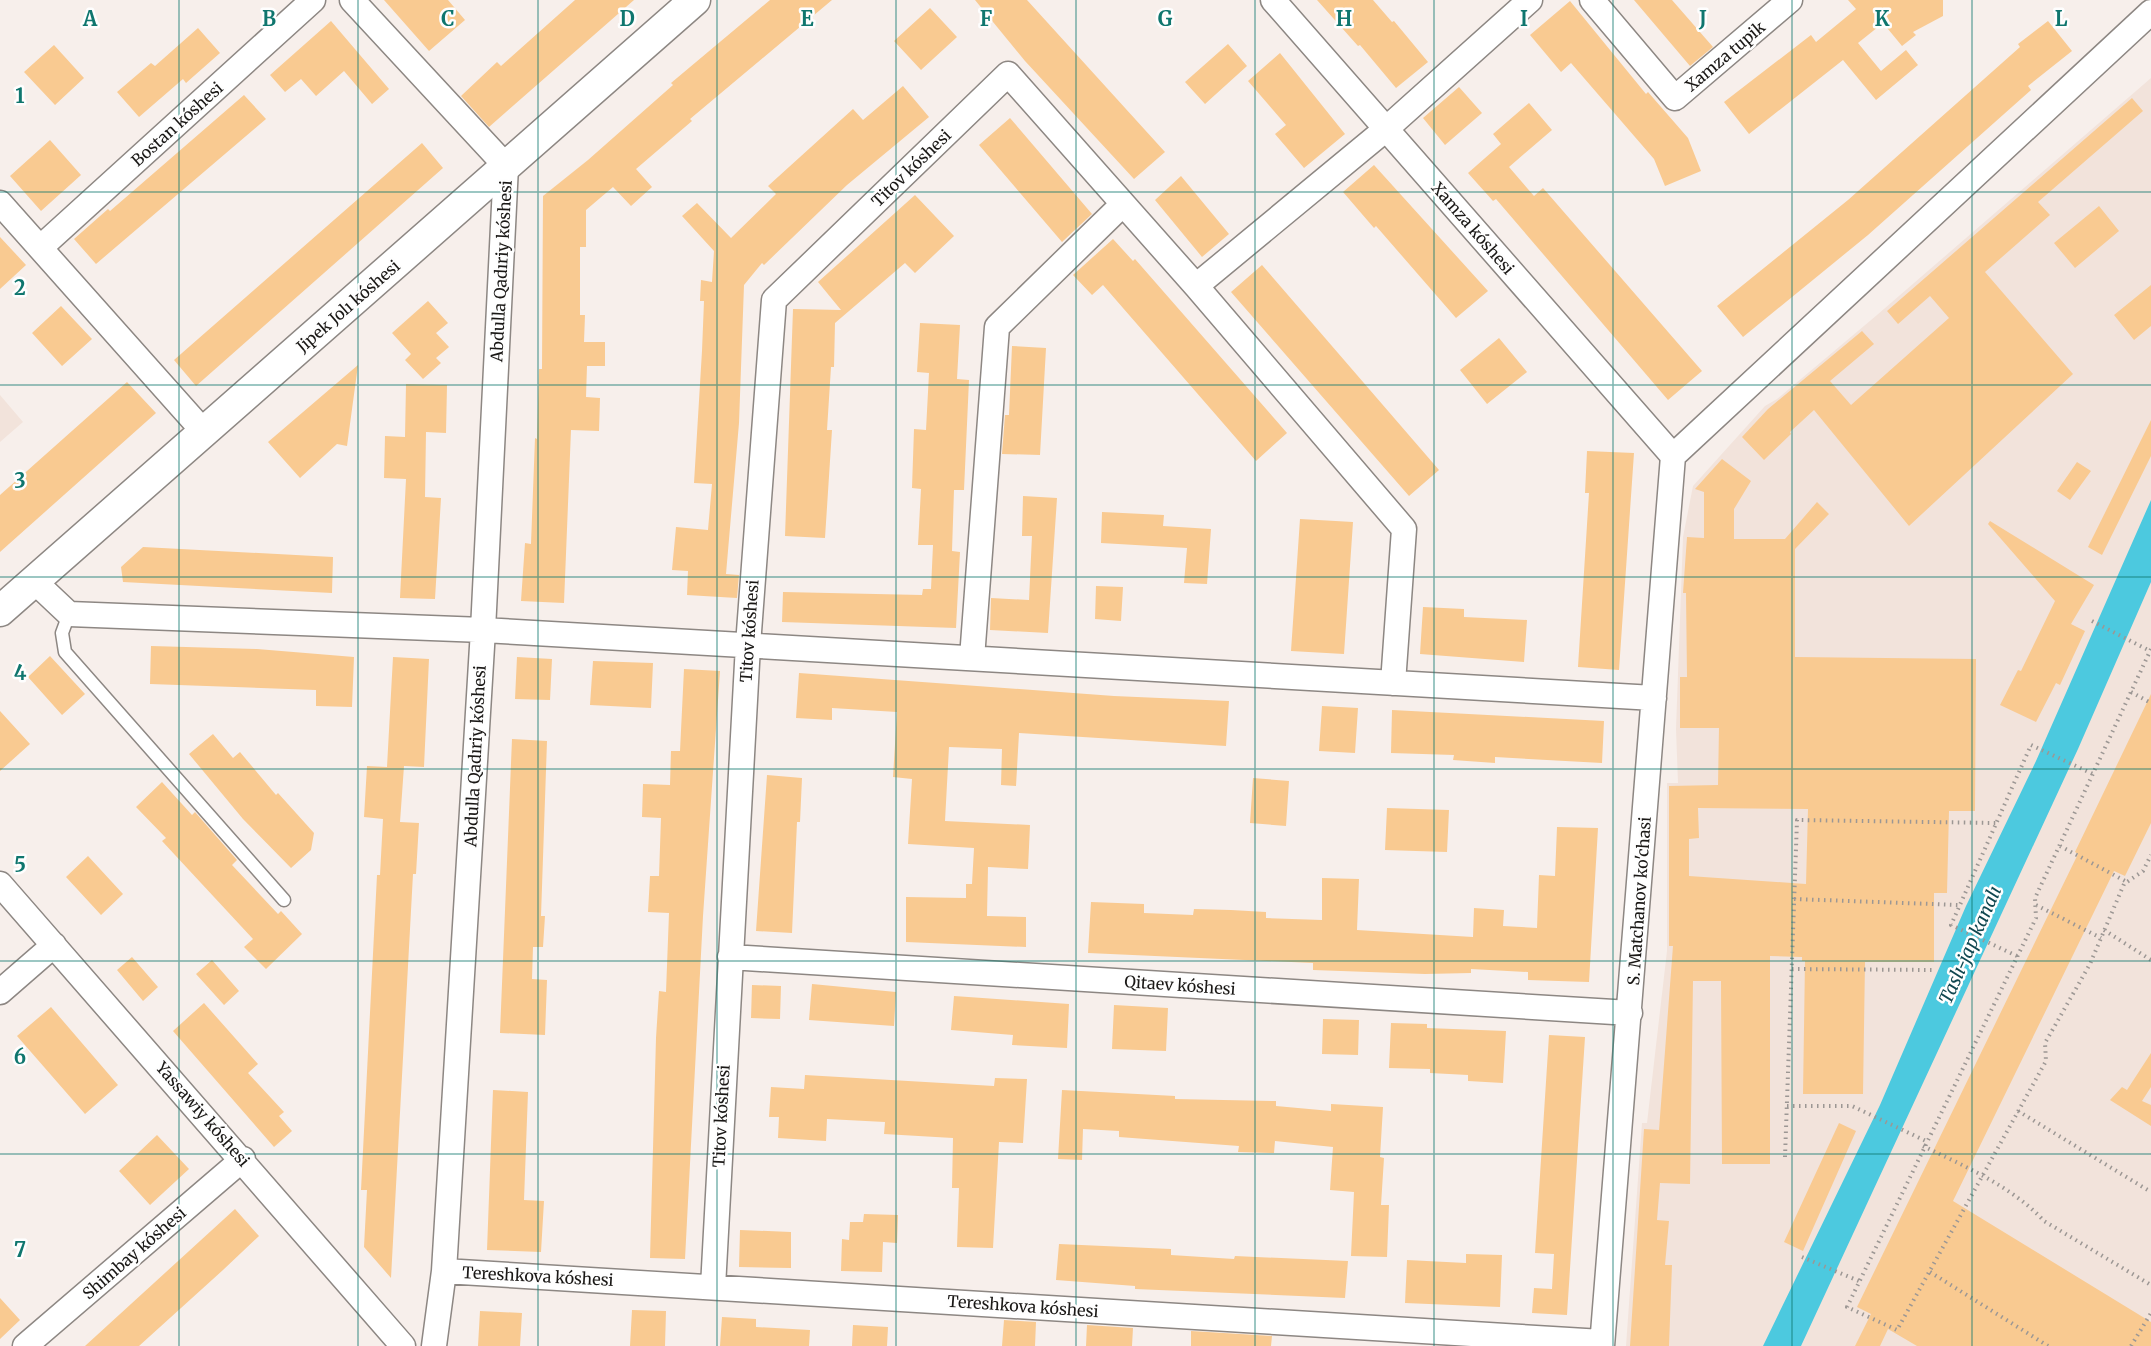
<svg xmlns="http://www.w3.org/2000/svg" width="2151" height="1346" viewBox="0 0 2151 1346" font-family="Merriweather,serif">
<rect width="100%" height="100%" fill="#f7efeb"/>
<path fill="#f2e3db" d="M 2151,78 L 2151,1346 L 1626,1346 L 1642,1123 L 1647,1123 L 1667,951 L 1667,783 L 1678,783 L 1676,729 L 1683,537 L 1693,486 L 1765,406 L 1777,399 L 1877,315 Z
M 0,395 L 23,422 L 0,442 Z"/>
<path fill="#4cc9df" d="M 2151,500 L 2151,582 L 2078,749 L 1801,1346 L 1763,1346 L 1880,1105 L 1966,906 L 2036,761 Z"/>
<path fill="#f9ca91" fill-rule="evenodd" d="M 384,0 L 448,0 L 465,20 L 429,51 Z
M 575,0 L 634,0 L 489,127 L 461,96 L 497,62 L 501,66 Z
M 770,0 L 832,0 L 690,119 L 692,121 L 636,169 L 652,187 L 631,206 L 613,187 L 586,210 L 586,247 L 580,247 L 580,315 L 585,315 L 584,342 L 605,342 L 605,366 L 587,366 L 586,397 L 600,398 L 599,431 L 571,430 L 564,603 L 521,601 L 525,543 L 531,544 L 535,438 L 537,439 L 539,369 L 542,369 L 543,196 L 588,160 L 673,85 L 671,83 Z
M 975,0 L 1027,0 L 1165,152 L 1134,179 L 1025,61 Z
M 1317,0 L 1373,0 L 1392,22 L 1394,21 L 1428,62 L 1396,88 L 1360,45 L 1358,46 Z
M 1634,0 L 1672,0 L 1713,47 L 1690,66 Z
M 1848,0 L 1943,0 L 1943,16 L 1913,32 L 1916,35 L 1902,46 L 1883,23 L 1858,43 L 1881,71 L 1906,50 L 1918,65 L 1876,100 L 1843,60 L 1749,134 L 1724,102 L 1811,35 L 1816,42 L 1856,9 Z
M 1570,1 L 1646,94 L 1648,92 L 1688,138 L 1701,171 L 1665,186 L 1654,159 L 1571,63 L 1561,72 L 1530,35 Z
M 930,8 L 957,37 L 921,70 L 894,41 Z
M 331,21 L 389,89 L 372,104 L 344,71 L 316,96 L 301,79 L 285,92 L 270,75 Z
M 2048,21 L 2072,51 L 2028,86 L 2031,90 L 1868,235 L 1743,337 L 1717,306 L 1848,200 L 2020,47 L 2018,44 Z
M 198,28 L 220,53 L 186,83 L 183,79 L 139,117 L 117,92 L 151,63 L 155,66 Z
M 1228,44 L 1247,66 L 1205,104 L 1185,82 Z
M 54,45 L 84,78 L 55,105 L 24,72 Z
M 1280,53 L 1345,134 L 1304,168 L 1275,134 L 1286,125 L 1248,81 Z
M 903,86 L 929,117 L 847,185 L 764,265 L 762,263 L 744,285 L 739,423 L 726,574 L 739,575 L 737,598 L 687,595 L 688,571 L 672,570 L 676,527 L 708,530 L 712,484 L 694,483 L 702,351 L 704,301 L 700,301 L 701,280 L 712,282 L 714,251 L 682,216 L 697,203 L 731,238 L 776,194 L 768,186 L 853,109 L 863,120 Z
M 1459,87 L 1482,113 L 1445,145 L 1423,118 Z
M 244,95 L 266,119 L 96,264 L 74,239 L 108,209 L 110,211 Z
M 2132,98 L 2143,111 L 2038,202 L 2050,215 L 1985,272 L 2073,374 L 1909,526 L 1814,410 L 1790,432 L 1791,434 L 1764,460 L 1742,437 L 1768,409 L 1862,331 L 1874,344 L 1830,381 L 1851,405 L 1949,318 L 1930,296 L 1898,324 L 1887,311 Z
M 1529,103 L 1552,130 L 1509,167 L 1534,196 L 1543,188 L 1702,371 L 1668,400 L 1496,199 L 1493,201 L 1468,173 L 1501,144 L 1493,134 Z
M 1010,118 L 1092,214 L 1062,242 L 979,145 Z
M 50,140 L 81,175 L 41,211 L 10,176 Z
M 422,143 L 443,168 L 196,386 L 174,360 Z
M 1374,165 L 1488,291 L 1456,318 L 1376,226 L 1374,228 L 1343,192 Z
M 1181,176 L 1229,234 L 1202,257 L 1155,200 Z
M 915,195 L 954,236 L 915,273 L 905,263 L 835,323 L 834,367 L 831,367 L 827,430 L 832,430 L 825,538 L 785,536 L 793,309 L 841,310 L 818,282 Z
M 2099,206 L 2119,231 L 2075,268 L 2054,243 Z
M 0,237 L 26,265 L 0,289 Z
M 1113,239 L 1133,261 L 1135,259 L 1287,433 L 1256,461 L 1103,285 L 1092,295 L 1073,275 Z
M 1262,265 L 1439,470 L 1409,496 L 1231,292 Z
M 2151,285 L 2151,326 L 2134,340 L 2114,315 Z
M 428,301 L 448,323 L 436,333 L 449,347 L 436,358 L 441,363 L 423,379 L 405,360 L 411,354 L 392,333 Z
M 61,306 L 92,339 L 62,366 L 32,333 Z
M 920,323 L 960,325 L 957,379 L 969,380 L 964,490 L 954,490 L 952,551 L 960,552 L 956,628 L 782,622 L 783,592 L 922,595 L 923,589 L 931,589 L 933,545 L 918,545 L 921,489 L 912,488 L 914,429 L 926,430 L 929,373 L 917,372 Z
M 1499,338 L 1527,372 L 1487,404 L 1460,370 Z
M 1012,346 L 1046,348 L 1040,455 L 1002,454 L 1005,415 L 1009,415 Z
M 358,365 L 347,446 L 337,444 L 300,478 L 268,442 Z
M 127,382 L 156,413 L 0,552 L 0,495 Z
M 406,384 L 447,385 L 446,433 L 426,432 L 425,497 L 441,498 L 435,599 L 400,598 L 406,479 L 384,478 L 385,436 L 405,437 Z
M 2151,420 L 2151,456 L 2102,555 L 2088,547 Z
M 1587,451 L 1634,453 L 1619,670 L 1578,667 L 1589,493 L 1585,493 Z
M 1722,459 L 1751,481 L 1734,509 L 1734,539 L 1785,539 L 1817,502 L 1829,514 L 1795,549 L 1795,657 L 1976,659 L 1975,811 L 1949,811 L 1947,893 L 1934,893 L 1934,962 L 1865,962 L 1863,1094 L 1803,1094 L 1805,961 L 1802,961 L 1802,957 L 1770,956 L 1770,1164 L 1722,1164 L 1721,981 L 1693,981 L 1690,1184 L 1660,1183 L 1657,1220 L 1669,1221 L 1665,1265 L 1672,1265 L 1669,1346 L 1630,1346 L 1644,1129 L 1659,1130 L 1673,946 L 1669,946 L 1669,786 L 1718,785 L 1719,728 L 1680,728 L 1680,677 L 1687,677 L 1686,593 L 1683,593 L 1687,537 L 1704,538 L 1704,492 L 1695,489 ZM 1698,808 L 1808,809 L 1806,884 L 1689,876 L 1689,839 L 1699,838 Z
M 2077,462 L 2091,471 L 2070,500 L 2057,491 Z
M 1023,496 L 1057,498 L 1048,633 L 990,630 L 991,598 L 1029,600 L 1032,536 L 1022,536 Z
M 1102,512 L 1164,515 L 1163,526 L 1211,529 L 1207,584 L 1184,583 L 1187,548 L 1101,543 Z
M 1300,519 L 1353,522 L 1344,654 L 1291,651 Z
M 1990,521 L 2094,585 L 2071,624 L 2085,631 L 2060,685 L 2056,683 L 2036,722 L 2000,705 L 2018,670 L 2021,671 L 2055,601 L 1988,524 Z
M 143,547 L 333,557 L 332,593 L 123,582 L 121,567 Z
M 1096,586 L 1123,587 L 1121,621 L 1095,619 Z
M 1423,607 L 1464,609 L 1464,617 L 1527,620 L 1524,662 L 1420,654 Z
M 151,646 L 257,649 L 354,657 L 352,707 L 316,706 L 316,690 L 150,684 Z
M 50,656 L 85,694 L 62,715 L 28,677 Z
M 393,657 L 429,659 L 424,767 L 404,766 L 400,822 L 419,823 L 416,874 L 413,874 L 391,1278 L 364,1247 L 367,1190 L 361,1190 L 377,875 L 380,875 L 383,819 L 364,817 L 367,766 L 387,767 Z
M 517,657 L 552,659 L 550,700 L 515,699 Z
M 593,661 L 653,663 L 651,708 L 590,705 Z
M 684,669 L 720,671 L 703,916 L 685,1259 L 650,1258 L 656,1038 L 659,991 L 666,992 L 669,913 L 648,912 L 650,876 L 659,876 L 661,818 L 642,817 L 643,784 L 670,785 L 671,751 L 680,751 Z
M 799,673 L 1114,696 L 1229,701 L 1226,746 L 1019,733 L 1016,786 L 1001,785 L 1002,749 L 949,747 L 945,821 L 1030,825 L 1028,869 L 988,867 L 987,916 L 1026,917 L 1026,947 L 906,942 L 906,897 L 966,898 L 966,884 L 972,884 L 974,848 L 908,844 L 912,779 L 893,777 L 897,712 L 832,708 L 832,720 L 796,718 Z
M 2151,694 L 2151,823 L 2125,876 L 2114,871 L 1953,1201 L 2151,1322 L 2151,1346 L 1917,1346 L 1888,1329 L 1880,1346 L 1855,1346 L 1871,1314 L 1857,1307 L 2078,854 L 2075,852 Z
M 1322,706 L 1358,708 L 1355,753 L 1319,751 Z
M 1392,710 L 1604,721 L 1602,763 L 1495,757 L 1495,763 L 1453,760 L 1454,755 L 1391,753 Z
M 0,711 L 30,744 L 0,771 Z
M 213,734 L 233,758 L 240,752 L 276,795 L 278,793 L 314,833 L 311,850 L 291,868 L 243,819 L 189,754 Z
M 512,739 L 547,741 L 541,916 L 545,916 L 543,947 L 533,947 L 532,979 L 547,980 L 545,1035 L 500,1033 Z
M 767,775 L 802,778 L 800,822 L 797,822 L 792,933 L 756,931 Z
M 1253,778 L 1289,781 L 1286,826 L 1250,823 Z
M 162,782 L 192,815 L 195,812 L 237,860 L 232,865 L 278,914 L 281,911 L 302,934 L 266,969 L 244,947 L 253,939 L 162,841 L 166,838 L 136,807 Z
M 1387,808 L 1449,810 L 1447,852 L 1385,850 Z
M 1557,827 L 1598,828 L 1589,982 L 1528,980 L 1528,972 L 1471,969 L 1471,973 L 1425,974 L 1313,970 L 1313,963 L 1088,953 L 1091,902 L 1144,904 L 1144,913 L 1193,915 L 1194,909 L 1231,910 L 1266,912 L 1266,918 L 1322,920 L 1322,878 L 1359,879 L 1357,930 L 1473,937 L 1474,908 L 1504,910 L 1503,926 L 1537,928 L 1539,875 L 1555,876 Z
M 88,856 L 123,894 L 101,915 L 66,877 Z
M 132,957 L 158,987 L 143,1001 L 117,970 Z
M 212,960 L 239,991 L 224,1005 L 196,974 Z
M 812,984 L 896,992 L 894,1026 L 809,1020 Z
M 752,985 L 781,986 L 780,1019 L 751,1018 Z
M 954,996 L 1069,1004 L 1067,1048 L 1012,1045 L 1013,1035 L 951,1030 Z
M 204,1003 L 258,1064 L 248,1073 L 284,1112 L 279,1116 L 292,1131 L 274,1147 L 173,1031 Z
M 1114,1005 L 1168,1008 L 1166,1051 L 1112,1049 Z
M 51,1007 L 118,1085 L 85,1114 L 17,1036 Z
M 1323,1019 L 1359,1020 L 1358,1055 L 1322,1054 Z
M 1391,1023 L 1427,1024 L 1427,1028 L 1506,1031 L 1503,1083 L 1468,1081 L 1468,1075 L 1430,1073 L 1430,1069 L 1389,1068 Z
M 1549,1035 L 1585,1037 L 1567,1315 L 1532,1313 L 1534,1288 L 1552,1289 L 1554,1254 L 1535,1253 Z
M 2151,1053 L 2151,1087 L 2142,1101 L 2151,1105 L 2151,1126 L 2110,1100 L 2122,1087 L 2127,1090 Z
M 805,1075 L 994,1086 L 995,1078 L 1027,1079 L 1023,1143 L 999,1142 L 993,1248 L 957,1247 L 959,1188 L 952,1188 L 953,1138 L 884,1134 L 885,1122 L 827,1119 L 826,1141 L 778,1138 L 779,1117 L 769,1117 L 771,1087 L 804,1089 Z
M 493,1090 L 528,1092 L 524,1200 L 544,1201 L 541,1252 L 487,1250 Z
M 1062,1090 L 1175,1096 L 1175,1099 L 1276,1101 L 1276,1106 L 1331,1111 L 1331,1104 L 1383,1107 L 1380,1157 L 1384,1158 L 1381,1205 L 1389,1205 L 1387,1257 L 1351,1256 L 1354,1192 L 1330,1190 L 1333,1147 L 1275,1141 L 1274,1153 L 1238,1152 L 1239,1146 L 1119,1137 L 1119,1131 L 1083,1129 L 1082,1160 L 1058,1159 Z
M 1839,1123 L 1856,1131 L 1803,1251 L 1784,1242 Z
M 157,1135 L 189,1169 L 150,1205 L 119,1171 Z
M 235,1209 L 259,1236 L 223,1270 L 139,1346 L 85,1346 Z
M 864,1214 L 898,1215 L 897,1243 L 883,1242 L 882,1272 L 841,1271 L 842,1239 L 849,1240 L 850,1222 L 863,1222 Z
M 740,1230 L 791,1232 L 791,1268 L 739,1267 Z
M 1059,1244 L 1171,1249 L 1171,1255 L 1234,1259 L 1235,1256 L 1348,1261 L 1345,1298 L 1135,1289 L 1135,1286 L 1056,1280 Z
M 1466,1254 L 1502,1255 L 1500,1307 L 1405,1303 L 1407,1260 L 1466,1263 Z
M 0,1298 L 20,1320 L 0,1339 Z
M 632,1310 L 666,1311 L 665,1346 L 630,1346 Z
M 480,1311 L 522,1313 L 520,1346 L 478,1346 Z
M 722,1317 L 756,1319 L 756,1327 L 810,1330 L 809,1346 L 720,1346 Z
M 1004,1320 L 1036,1322 L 1035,1346 L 1002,1346 Z
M 853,1325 L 888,1327 L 887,1346 L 852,1346 Z
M 1087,1325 L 1133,1328 L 1132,1346 L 1086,1346 Z
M 1191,1331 L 1272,1336 L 1271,1346 L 1191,1346 Z"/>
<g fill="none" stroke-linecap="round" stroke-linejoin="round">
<defs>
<path id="service" d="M 69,614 L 62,633 L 65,652 L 284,900"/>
<path id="minor" d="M 352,0 L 506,166 L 483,630 L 444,1271 L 434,1346
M 1273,0 L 1673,456
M 1592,0 L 1675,98 L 1790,0
M 0,203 L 204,432
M 40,248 L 313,0
M 1196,286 L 1386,129 L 1530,0
M 1673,456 L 2151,12
M 34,581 L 69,614 L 483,630 L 1654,698
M 972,658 L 997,327 L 1123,204
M 0,884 L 403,1346
M 730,957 L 1630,1013
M 0,992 L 54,945
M 444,1271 L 1602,1342
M 713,1287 L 748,645 L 774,300 L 1008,74 L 1196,286 L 1404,529 L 1393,683
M 25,1346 L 243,1159
M 1602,1346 L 1673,456"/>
<path id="tertiary" d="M 0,611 L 695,0"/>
</defs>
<use href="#service" stroke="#8d8783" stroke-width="15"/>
<use href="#minor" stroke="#8d8783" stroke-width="27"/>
<use href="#tertiary" stroke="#8d8783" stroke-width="33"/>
<path stroke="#9c9794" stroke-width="4" stroke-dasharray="1.5 4.5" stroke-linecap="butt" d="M 2092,621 L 2150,651
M 2151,649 L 2035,898 L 2036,918 L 1847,1307 L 1897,1330 L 2046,1061 L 2045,1043 L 2090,964 L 2124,884 L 2143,871 L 2151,855
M 2131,692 L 2151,703
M 2060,846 L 2127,882
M 1794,899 L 1959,905
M 2036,905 L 2101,938
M 2104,930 L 2151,960
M 2017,956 L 1951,925 L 2031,745 L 2093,774
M 1792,969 L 1932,970
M 1787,1106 L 1852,1106 L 1926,1141
M 2018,1111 L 2151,1192
M 1923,1146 C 1964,1166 2013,1187 2044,1221 L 2151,1285
M 1785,1157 L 1797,820 L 1996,823
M 1802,1257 L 1859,1281
M 1930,1272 L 2048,1346
M 2131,1346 L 2151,1313"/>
<use href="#service" stroke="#fff" stroke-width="12"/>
<use href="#minor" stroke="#fff" stroke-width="24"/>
<use href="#tertiary" stroke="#fff" stroke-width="30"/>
</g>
<path fill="none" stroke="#0f766e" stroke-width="1.5" stroke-opacity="0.55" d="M 179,0 L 179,1346M 358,0 L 358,1346M 538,0 L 538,1346M 717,0 L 717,1346M 896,0 L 896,1346M 1076,0 L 1076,1346M 1255,0 L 1255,1346M 1434,0 L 1434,1346M 1613,0 L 1613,1346M 1792,0 L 1792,1346M 1972,0 L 1972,1346M 0,192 L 2151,192M 0,385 L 2151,385M 0,577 L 2151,577M 0,769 L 2151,769M 0,961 L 2151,961M 0,1154 L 2151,1154"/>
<g text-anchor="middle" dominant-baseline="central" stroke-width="5" stroke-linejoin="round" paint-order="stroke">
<g font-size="16" fill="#1a1816" stroke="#fefefe">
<text transform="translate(1725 56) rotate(-40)">Xamza tupik</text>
<text transform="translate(177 124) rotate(-42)">Bostan kóshesi</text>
<text transform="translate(911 168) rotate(-44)">Titov kóshesi</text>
<text transform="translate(1473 228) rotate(49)">Xamza kóshesi</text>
<text transform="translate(501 271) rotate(-87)">Abdulla Qadıriy kóshesi</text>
<text transform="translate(348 306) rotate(-41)">Jipek Jolı kóshesi</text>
<text transform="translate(749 631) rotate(-86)">Titov kóshesi</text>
<text transform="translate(475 756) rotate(-87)">Abdulla Qadıriy kóshesi</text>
<text transform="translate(1639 901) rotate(-86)">S. Matchanov ko'chasi</text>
<text transform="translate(1180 985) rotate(4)">Qitaev kóshesi</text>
<text transform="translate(203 1114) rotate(49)">Yassawiy kóshesi</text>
<text transform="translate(721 1116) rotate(-87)">Titov kóshesi</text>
<text transform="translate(134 1253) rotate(-41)">Shimbay kóshesi</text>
<text transform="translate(538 1276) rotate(3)">Tereshkova kóshesi</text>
<text transform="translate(1023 1306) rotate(4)">Tereshkova kóshesi</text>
</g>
<g font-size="18" font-style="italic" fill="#104750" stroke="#fefefe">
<text transform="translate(1970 945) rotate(-66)">Taslı-jap kanalı</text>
</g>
</g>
<g font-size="20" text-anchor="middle" font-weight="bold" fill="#0f766e" stroke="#fefefe" stroke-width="5" stroke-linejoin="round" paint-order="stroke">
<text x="90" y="26">A</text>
<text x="269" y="26">B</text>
<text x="448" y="26">C</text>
<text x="627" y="26">D</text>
<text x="807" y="26">E</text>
<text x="986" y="26">F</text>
<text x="1165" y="26">G</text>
<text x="1344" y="26">H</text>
<text x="1524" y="26">I</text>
<text x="1703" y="26">J</text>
<text x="1882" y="26">K</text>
<text x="2061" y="26">L</text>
<text x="20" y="103">1</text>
<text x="20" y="295">2</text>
<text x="20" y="488">3</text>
<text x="20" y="680">4</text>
<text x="20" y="872">5</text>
<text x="20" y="1064">6</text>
<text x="20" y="1257">7</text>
</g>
</svg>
